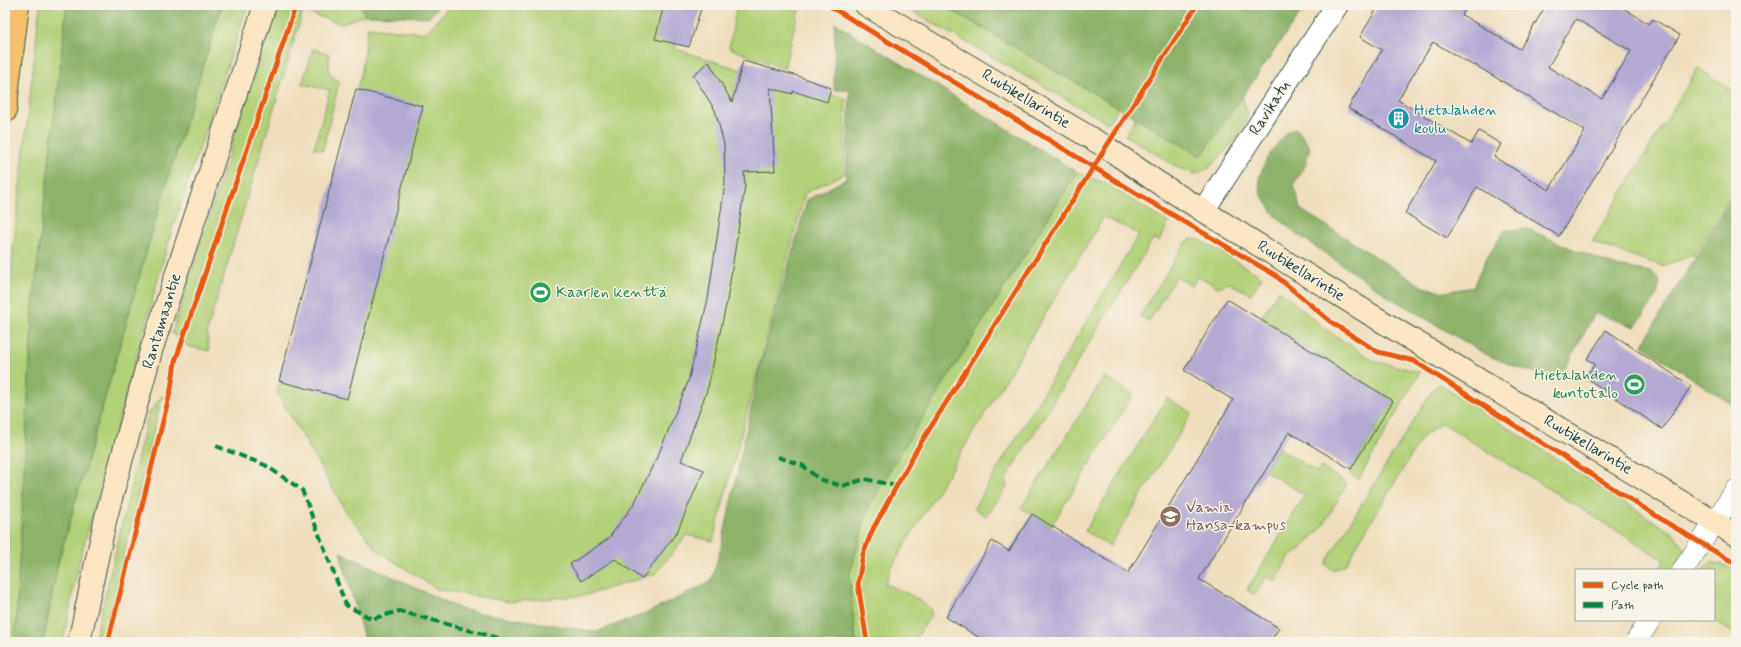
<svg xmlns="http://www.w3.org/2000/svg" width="1741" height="647" viewBox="0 0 1741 647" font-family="Mynerve,sans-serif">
<rect width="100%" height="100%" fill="#f7f3e8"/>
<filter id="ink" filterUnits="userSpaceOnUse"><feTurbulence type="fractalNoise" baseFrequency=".025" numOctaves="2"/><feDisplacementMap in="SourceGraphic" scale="8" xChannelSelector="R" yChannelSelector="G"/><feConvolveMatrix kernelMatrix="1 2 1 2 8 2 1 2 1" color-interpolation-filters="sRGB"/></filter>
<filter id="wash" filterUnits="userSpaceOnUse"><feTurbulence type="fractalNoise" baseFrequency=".012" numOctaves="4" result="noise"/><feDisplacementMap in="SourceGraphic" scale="16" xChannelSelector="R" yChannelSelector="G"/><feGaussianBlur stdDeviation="0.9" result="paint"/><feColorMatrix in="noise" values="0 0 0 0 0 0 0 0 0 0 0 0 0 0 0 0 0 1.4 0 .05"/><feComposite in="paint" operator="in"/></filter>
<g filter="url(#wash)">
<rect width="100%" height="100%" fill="#efdebd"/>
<path fill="#b2d077" stroke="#688656" d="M 40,5 L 67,5 L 33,305 L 15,642 L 5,642 L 5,381 L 13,251 Z
M 222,5 L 248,5 L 172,229 L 78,566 L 63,642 L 43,642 L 58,563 L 160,204 Z
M 278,5 L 361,5 L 365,15 L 341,24 L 303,11 L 207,332 L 209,351 L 187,346 L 172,333 L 264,43 Z
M 450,5 L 631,5 L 682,20 L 675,49 L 802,89 L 846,98 L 844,174 L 805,193 L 713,541 L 687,535 L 655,574 L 587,595 L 510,602 L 437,589 L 377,550 L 347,513 L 277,392 L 362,70 L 368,27 L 426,33 Z
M 737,5 L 800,5 L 784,69 L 729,48 Z
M 901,5 L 943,5 L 1119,108 L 1108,123 Z
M 313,49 L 329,54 L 329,73 L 339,82 L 323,150 L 314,148 L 330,90 L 302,84 Z
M 1698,68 L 1736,93 L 1736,188 L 1694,255 L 1662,266 L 1592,242 Z
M 1242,97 L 1248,116 L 1237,138 L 1209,168 L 1195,174 L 1179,168 L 1125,135 L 1136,118 L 1201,156 Z
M 1077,172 L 1106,184 L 1169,223 L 1159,241 L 1153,239 L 1005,480 L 1008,485 L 990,512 L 986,516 L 974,508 L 1139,234 L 1104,217 L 891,568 L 885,584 C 897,589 927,600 932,613 L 914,642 L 856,642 L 849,577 L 869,506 L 909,439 Z
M 1191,239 L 1200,240 L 1262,277 L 1251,294 L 1229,283 L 1218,287 L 1198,276 L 1192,286 L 1176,276 L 1149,321 L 1140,316 L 1185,243 Z
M 1279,290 L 1325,329 L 1374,361 L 1420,372 L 1359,479 L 1350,474 L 1351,469 L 1393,401 L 1261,318 Z
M 1104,377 L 1133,394 L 1051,526 L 1021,508 Z
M 1440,384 L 1674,534 L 1687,553 L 1677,570 L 1659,570 L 1664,560 L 1442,423 L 1423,436 L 1345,565 L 1333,570 L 1325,564 L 1433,389 Z
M 162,396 L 103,642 L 94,642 L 148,415 Z
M 1167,398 L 1192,413 L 1110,546 L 1085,531 Z
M 1279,448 L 1317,473 L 1321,467 L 1347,484 L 1322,527 L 1298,552 L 1289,557 L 1275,582 L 1267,576 L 1255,595 L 1247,590 L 1305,495 L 1265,471 Z
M 1712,562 L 1736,569 L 1736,635 L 1713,620 L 1714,570 L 1703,570 L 1706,566 Z"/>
<path fill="#8db268" stroke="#56784e" d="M 67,5 L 222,5 L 160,204 L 58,563 L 43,642 L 15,642 L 33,305 Z
M 361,5 L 440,5 L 429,17 L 365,15 Z
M 943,5 L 1306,5 L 1201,156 Z
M 835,23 L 1077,172 L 909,439 L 869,506 L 849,577 L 856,642 L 365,642 L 340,552 L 463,610 L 596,632 L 647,613 L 711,582 L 722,544 L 759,371 L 807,200 L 846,179 L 850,90 L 834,90 Z
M 1296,128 L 1310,147 L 1305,166 L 1294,184 L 1300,209 L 1423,287 L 1444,292 L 1473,287 L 1486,259 L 1505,230 L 1528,229 L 1568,247 L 1616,266 L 1651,272 L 1660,281 L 1657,296 L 1635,327 L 1595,313 L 1569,362 L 1557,379 L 1519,368 L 1489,356 L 1391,298 L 1294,232 L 1275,215 L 1261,194 L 1259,178 L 1266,160 L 1277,144 L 1288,132 Z
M 1736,191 L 1736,407 L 1642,345 Z"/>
<g id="blocks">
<path fill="#b3a9d3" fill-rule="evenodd" d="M 664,5 L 702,5 L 689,47 L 655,39 Z
M 1379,5 L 1468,5 L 1462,15 L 1520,49 L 1546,5 L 1618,5 L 1649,24 L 1653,19 L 1680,35 L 1559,236 L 1477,187 L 1447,238 L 1405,213 L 1436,161 L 1348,108 L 1382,50 L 1360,37 ZM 1576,19 L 1631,51 L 1602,99 L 1548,67 ZM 1433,42 L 1474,66 L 1475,65 L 1585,131 L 1549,190 L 1494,157 L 1501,144 L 1479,131 L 1471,144 L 1398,100 Z
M 743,61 L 798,76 L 831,88 L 827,102 L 793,91 L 793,94 L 770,88 L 775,171 L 744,172 L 745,186 L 727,301 L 708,387 L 681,461 L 704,470 L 677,532 L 642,579 L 615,559 L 581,581 L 570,564 L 608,539 L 634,504 L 659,453 L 688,382 L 708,299 L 725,184 L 724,144 L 715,110 L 693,75 L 709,62 L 732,102 Z
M 356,89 L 423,106 L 347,399 L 279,381 Z
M 1227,299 L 1393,401 L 1351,469 L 1289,432 L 1199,579 L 1279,628 L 1270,642 L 986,642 L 946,617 L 992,541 L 1009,551 L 1032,514 L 1128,573 L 1233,400 L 1184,370 Z
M 1606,330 L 1691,386 L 1662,429 L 1585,377 L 1595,364 L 1587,359 Z"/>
</g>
</g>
<g filter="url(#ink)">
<use href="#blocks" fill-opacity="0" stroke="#3e5549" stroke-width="1"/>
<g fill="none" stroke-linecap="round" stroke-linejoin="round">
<defs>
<path id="minor" d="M 1683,570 L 1736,490
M 1636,642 L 1650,620"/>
<path id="tertiary" d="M 1203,211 L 1337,5"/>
<path id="secondary" d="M 866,5 L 1106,147 L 1157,182 L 1373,316 L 1736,535
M 79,642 L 106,517 L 151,351 L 265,5"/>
<path id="motorway" d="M 5,112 L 18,5"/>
</defs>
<use href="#minor" stroke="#3e5549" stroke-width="22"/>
<use href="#tertiary" stroke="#3e5549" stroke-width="24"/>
<use href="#secondary" stroke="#3e5549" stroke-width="24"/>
<use href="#motorway" stroke="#3e5549" stroke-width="24"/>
<use href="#minor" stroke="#fff" stroke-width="21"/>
<use href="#tertiary" stroke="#fff" stroke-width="22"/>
<use href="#secondary" stroke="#fbe6c4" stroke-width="22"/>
<use href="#motorway" stroke="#f5c16b" stroke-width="22"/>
<path stroke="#00873e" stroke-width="4" stroke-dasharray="8 4" stroke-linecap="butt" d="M 216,446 L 265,465 L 302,490 L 346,605 L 372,619 L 399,611 L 512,642
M 778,457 L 802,465 L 819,479 L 842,486 L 865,479 L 897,486"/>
<defs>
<path id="cycleway" d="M 828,5 L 1144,198 L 1275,275 L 1331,322 L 1378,352 L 1414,361 L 1669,524 L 1736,564
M 108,642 L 171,389 L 175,362 L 296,5
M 867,642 L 858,584 L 863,554 L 873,529 L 917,449 L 1106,147 L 1197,5"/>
</defs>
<use href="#cycleway" stroke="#f7f3e8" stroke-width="8"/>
<use href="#cycleway" stroke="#e8590c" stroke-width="5"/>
</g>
</g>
<defs>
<symbol id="building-disc" viewBox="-11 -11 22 22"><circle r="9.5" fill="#0f9aa8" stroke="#f7f3e8"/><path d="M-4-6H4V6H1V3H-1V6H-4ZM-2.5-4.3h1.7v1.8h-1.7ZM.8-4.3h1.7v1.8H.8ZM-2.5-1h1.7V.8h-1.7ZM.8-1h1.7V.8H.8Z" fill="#fff"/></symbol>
<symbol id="stadium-disc" viewBox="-11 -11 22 22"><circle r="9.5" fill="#2e9e5b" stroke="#f7f3e8"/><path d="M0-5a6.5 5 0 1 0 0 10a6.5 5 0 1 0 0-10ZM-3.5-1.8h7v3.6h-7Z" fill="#fff"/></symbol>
<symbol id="school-disc" viewBox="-11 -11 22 22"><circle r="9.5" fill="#8d6e63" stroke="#f7f3e8"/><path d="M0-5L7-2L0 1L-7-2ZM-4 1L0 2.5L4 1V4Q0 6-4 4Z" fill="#fff"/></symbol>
</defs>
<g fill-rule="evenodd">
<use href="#building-disc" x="1386" y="106" width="25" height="25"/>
<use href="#stadium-disc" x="528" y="280" width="25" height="25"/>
<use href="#stadium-disc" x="1622" y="372" width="25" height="25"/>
<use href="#school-disc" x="1158" y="504" width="25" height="25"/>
</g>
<g text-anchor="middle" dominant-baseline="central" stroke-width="3" stroke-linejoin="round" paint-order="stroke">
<g font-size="16" fill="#1f3d34" stroke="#f7f3e8">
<text transform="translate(1026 99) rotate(31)">Ruutikellarintie</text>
<text transform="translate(1270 108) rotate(-57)">Ravikatu</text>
<text transform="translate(1301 271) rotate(32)">Ruutikellarintie</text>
<text transform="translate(162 321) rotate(-73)">Rantamaantie</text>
<text transform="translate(1588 445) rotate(31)">Ruutikellarintie</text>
</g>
<g font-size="16" fill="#0d838f" stroke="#f7f3e8" text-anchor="start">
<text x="1414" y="110">Hietalahden<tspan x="1414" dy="18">koulu</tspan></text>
</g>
<g font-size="16" fill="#27864d" stroke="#f7f3e8" text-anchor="start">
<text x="556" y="292">Kaarlen kenttä</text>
<text x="1618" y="375" text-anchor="end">Hietalahden<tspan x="1618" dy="18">kuntotalo</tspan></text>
</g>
<g font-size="16" fill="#785e54" stroke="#f7f3e8" text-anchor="start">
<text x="1186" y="507">Vamia<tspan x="1186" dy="18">Hansa-kampus</tspan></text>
</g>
</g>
<rect width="1741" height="647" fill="none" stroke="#f7f3e8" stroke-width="20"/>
<rect x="1575" y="569" width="140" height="52" fill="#f7f3e8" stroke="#a1aaa0"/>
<rect x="1583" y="582" width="20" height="6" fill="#e8590c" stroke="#a1aaa0"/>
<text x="1611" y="589" font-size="12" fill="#1f3d34">Cycle path</text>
<rect x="1583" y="602" width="20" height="6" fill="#00873e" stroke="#a1aaa0"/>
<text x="1611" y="609" font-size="12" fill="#1f3d34">Path</text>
</svg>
